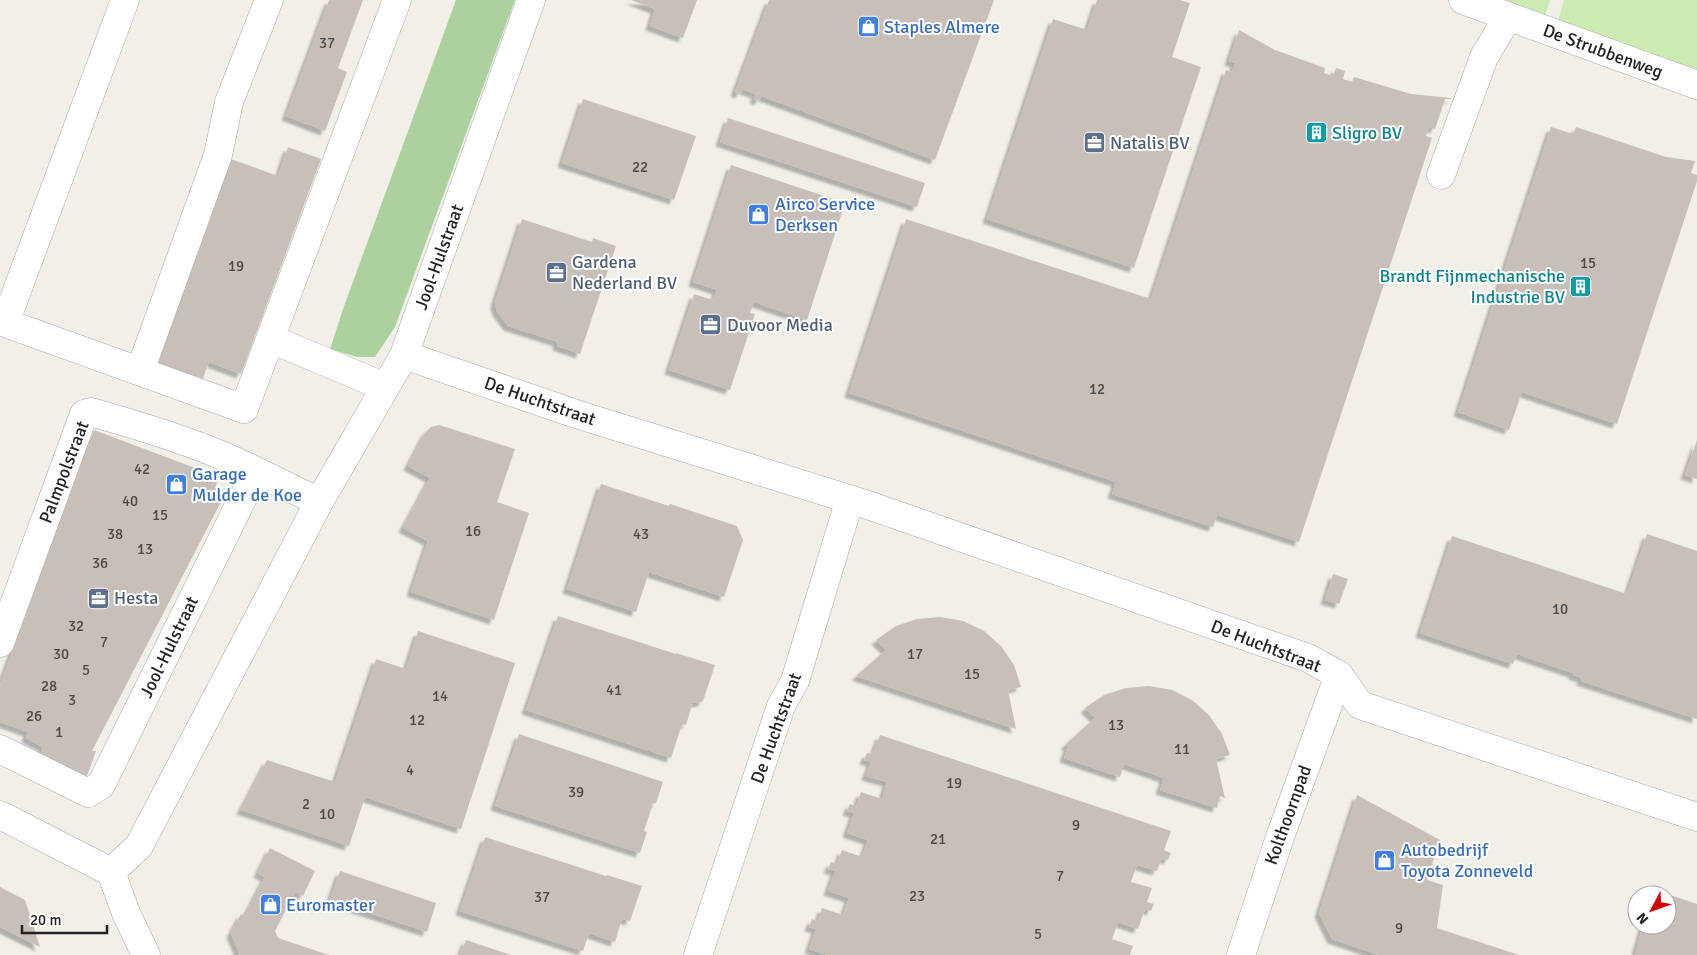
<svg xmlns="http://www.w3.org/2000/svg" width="1697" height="955" viewBox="0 0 1697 955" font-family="Signika,sans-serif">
<defs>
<filter id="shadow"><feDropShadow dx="-4.5" dy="4.5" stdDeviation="1" flood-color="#0004"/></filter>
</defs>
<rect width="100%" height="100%" fill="#f2efe9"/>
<path fill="#cdebb0" d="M 1493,0 L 1550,0 L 1544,19 Z
M 1564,0 L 1697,0 L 1697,76 L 1557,24 Z"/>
<path fill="#add19e" d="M 456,0 L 515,0 L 395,327 L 375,357 L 357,357 L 330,349 L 343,309 Z"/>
<path fill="#c7bfb8" filter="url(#shadow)" d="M 329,0 L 363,0 L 338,68 L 347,72 L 325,131 L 286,116 Z
M 631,0 L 697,0 L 683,38 L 650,26 L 655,9 Z
M 769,0 L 994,0 L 935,160 L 761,96 L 759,101 L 754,99 L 756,94 L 742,89 L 740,94 L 735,92 Z
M 1097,0 L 1180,0 L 1190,3 L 1172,57 L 1201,67 L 1134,268 L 987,219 L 1053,19 L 1087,30 Z
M 1239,30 L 1275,50 L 1325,68 L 1324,73 L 1333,76 L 1336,68 L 1345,71 L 1343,79 L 1352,82 L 1354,77 L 1411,94 L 1451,98 L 1451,99 L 1445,99 L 1435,129 L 1429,127 L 1426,136 L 1432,138 L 1299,542 L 1217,515 L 1213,527 L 1112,494 L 1116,482 L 849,393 L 906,219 L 1151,299 L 1226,70 L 1232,72 L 1235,63 L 1229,61 Z
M 583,99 L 696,136 L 674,200 L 562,163 Z
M 728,118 L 925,183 L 917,207 L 720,142 Z
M 1551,127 L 1573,134 L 1576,127 L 1666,157 L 1695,161 L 1691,173 L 1697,175 L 1697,181 L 1617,424 L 1522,392 L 1509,430 L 1458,412 Z
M 288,147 L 321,159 L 241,374 L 209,362 L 202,381 L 154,363 L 231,159 L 278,176 Z
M 731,165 L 845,203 L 807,320 L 754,302 L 750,313 L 755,314 L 730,390 L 669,370 L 694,294 L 713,300 L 717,290 L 693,282 Z
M 522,219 L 592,242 L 593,238 L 616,246 L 580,354 L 557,346 L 558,342 L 508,326 L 497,311 L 495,305 L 496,299 Z
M 439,425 L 515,449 L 497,502 L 529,513 L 494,620 L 411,592 L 428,541 L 403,528 L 430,478 L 408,466 L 425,433 L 431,427 Z
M 94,430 L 219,477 L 215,488 L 225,494 L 92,751 L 96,751 L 87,776 L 39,758 L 43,747 L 26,738 L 28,732 L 0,722 L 0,685 Z
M 1697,440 L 1697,479 L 1685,475 Z
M 601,484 L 669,506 L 670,504 L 737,526 L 743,540 L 724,597 L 649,572 L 636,612 L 567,589 Z
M 1647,534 L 1697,551 L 1697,719 L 1581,681 L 1582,678 L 1573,675 L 1573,673 L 1517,654 L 1513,664 L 1420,633 L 1452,536 L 1627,594 Z
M 1333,574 L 1348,579 L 1339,604 L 1325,600 Z
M 558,616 L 676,654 L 676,653 L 715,665 L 703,701 L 699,703 L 693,702 L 686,725 L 682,724 L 671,758 L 526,710 Z
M 940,617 L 963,621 L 984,631 L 1001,646 L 1014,665 L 1021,687 L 1008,690 L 1016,729 L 856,676 L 886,650 L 876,640 L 896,626 L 917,619 Z
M 418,631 L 515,663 L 461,829 L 365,797 L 349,846 L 241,810 L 267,760 L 335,782 L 376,659 L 406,669 Z
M 1149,686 L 1172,690 L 1192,700 L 1209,715 L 1222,734 L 1230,755 L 1216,759 L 1225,798 L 1220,796 L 1217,808 L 1160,790 L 1164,778 L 1124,764 L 1120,777 L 1064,758 L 1068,746 L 1065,745 L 1095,718 L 1085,708 L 1104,695 L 1126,688 Z
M 519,734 L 663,782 L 656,803 L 653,803 L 644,831 L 647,832 L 640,853 L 495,806 Z
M 880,735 L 1171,831 L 1164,850 L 1171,853 L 1168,860 L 1162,858 L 1157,871 L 1137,865 L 1131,882 L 1152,888 L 1147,902 L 1154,904 L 1151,911 L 1145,909 L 1138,929 L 1118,922 L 1115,931 L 1112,939 L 1133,946 L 1130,955 L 828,955 L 809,949 L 816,929 L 809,927 L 812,919 L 818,922 L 822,908 L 843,915 L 849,898 L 828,891 L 835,871 L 828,869 L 831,862 L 837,864 L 842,850 L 862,857 L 865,849 L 868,840 L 847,833 L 854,813 L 847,811 L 850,804 L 856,806 L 861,792 L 882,799 L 887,782 L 866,776 L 871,762 L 864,760 L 867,753 L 873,754 Z
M 1357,795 L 1440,840 L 1427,880 L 1443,885 L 1437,928 L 1519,955 L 1379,955 L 1332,939 L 1319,913 Z
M 485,837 L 606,876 L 607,875 L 642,886 L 630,921 L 622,919 L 615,942 L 589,933 L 583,951 L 460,911 Z
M 270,848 L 315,871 L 303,896 L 295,892 L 275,931 L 278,938 L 329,955 L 240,955 L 231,933 L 241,914 L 245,916 L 265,877 L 258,873 Z
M 340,871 L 436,903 L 427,932 L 330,900 Z
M 0,887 L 25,900 L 40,947 L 0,927 Z
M 1655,890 L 1697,904 L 1697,955 L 1635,955 L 1643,925 L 1667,925 L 1667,895 L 1653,895 Z
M 466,940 L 511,955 L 460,955 Z"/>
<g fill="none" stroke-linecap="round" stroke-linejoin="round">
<defs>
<path id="minor" d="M 1463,0 L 1697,85
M 1441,175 L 1484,57 L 1508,17
M 0,321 L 244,409 L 397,0
M 5,323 L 125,0
M 271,339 L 385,387
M 404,355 L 576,414 L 862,503 L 1308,658 L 1339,675 L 1360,705 L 1697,817
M 140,371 L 218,155 L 229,102 L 269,0
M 0,643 L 84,414 L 91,412 C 147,428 204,445 256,471
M 0,749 L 88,793 L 101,785 L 256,471 L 319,502
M 0,815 L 111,872 L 126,913 L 146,955
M 111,872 L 139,846 L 319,502 L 404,355 L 531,0
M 698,955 L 781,706 L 795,681 L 850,499
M 1241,955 L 1280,837 L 1339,675"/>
</defs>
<use href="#minor" stroke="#a9a9a9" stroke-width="29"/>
<use href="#minor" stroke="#fff" stroke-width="28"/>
</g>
<defs>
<symbol id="shop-square" viewBox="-11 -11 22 22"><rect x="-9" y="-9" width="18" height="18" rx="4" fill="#3f7fe0" stroke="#fff"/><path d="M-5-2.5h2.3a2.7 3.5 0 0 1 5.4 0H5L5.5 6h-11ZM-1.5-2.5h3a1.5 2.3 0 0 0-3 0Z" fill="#fff"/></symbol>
<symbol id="building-square" viewBox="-11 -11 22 22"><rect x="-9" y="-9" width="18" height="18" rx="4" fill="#0f9aa8" stroke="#fff"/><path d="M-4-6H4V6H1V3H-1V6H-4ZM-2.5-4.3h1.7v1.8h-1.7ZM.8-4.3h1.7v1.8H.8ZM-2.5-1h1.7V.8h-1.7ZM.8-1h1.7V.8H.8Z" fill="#fff"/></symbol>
<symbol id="office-square" viewBox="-11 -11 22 22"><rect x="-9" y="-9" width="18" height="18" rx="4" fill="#5c6f8a" stroke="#fff"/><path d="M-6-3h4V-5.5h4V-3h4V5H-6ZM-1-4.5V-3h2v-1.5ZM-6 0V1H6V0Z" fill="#fff"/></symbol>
</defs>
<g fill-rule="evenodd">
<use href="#shop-square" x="856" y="14" width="25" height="25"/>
<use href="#building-square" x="1304" y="120" width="25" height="25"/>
<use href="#office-square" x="1082" y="130" width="25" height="25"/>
<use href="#shop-square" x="746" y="202" width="25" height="25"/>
<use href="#office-square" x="544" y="260" width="25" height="25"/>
<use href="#building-square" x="1568" y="274" width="25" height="25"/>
<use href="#office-square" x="698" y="312" width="25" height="25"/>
<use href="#shop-square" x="164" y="472" width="25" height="25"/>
<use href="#office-square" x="86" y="586" width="25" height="25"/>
<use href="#shop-square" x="1372" y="848" width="25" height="25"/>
<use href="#shop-square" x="258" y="892" width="25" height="25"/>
</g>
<g text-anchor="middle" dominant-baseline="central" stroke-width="4" stroke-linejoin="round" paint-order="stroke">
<g font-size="15" fill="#4b4948">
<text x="327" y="43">37</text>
<text x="640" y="167">22</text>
<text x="1588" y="263">15</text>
<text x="236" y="266">19</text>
<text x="1097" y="389">12</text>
<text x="142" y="469">42</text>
<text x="130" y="501">40</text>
<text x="160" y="515">15</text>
<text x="473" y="531">16</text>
<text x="115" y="534">38</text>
<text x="641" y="534">43</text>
<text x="145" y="549">13</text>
<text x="100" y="563">36</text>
<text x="1560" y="609">10</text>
<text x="76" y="626">32</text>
<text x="104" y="642">7</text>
<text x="61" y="654">30</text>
<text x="915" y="654">17</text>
<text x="86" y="670">5</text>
<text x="972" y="674">15</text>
<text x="49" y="686">28</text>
<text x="614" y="690">41</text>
<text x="440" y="696">14</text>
<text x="72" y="700">3</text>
<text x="34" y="716">26</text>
<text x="417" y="720">12</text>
<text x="1116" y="725">13</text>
<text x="59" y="732">1</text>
<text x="1182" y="749">11</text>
<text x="410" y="770">4</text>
<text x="954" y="783">19</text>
<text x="576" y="792">39</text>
<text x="306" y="804">2</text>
<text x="327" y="814">10</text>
<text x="1076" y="825">9</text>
<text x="938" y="839">21</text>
<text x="1060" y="876">7</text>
<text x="917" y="896">23</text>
<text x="542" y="897">37</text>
<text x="1399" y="928">9</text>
<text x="1038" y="934">5</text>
</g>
<g font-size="18" fill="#366cbe" stroke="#fff" text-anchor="start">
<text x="884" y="27">Staples Almere</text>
<text x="775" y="204">Airco Service<tspan x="775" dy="21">Derksen</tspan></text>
<text x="192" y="474">Garage<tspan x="192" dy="21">Mulder de Koe</tspan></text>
<text x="1401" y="850">Autobedrijf<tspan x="1401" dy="21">Toyota Zonneveld</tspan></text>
<text x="286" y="905">Euromaster</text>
</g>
<g font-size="18" fill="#222" stroke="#fff">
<text transform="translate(1603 51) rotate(20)">De Strubbenweg</text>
<text transform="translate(439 257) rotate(-70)">Jool-Hulstraat</text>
<text transform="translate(540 401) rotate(19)">De Huchtstraat</text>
<text transform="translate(64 472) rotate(-69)">Palmpolstraat</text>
<text transform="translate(1266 646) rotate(21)">De Huchtstraat</text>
<text transform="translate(169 647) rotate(-64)">Jool-Hulstraat</text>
<text transform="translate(776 728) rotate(-70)">De Huchtstraat</text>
<text transform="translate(1288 815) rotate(-70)">Kolthoornpad</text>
</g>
<g font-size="18" fill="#0d838f" stroke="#fff" text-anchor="start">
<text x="1332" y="133">Sligro BV</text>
<text x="1565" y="276" text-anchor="end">Brandt Fijnmechanische<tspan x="1565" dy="21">Industrie BV</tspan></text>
</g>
<g font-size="18" fill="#4e5e75" stroke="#fff" text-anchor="start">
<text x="1110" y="143">Natalis BV</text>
<text x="572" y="262">Gardena<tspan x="572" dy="21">Nederland BV</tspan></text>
<text x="727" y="325">Duvoor Media</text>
<text x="114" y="598">Hesta</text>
</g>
</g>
<g transform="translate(1652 910) rotate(229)"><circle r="24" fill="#ffffff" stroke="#a7a7a7"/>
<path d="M0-4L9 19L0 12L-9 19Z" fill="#d40000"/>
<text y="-8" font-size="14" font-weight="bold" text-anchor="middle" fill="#222222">N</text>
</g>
<path d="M22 925v8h85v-8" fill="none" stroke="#222222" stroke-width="2.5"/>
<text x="30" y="925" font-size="15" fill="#222222" stroke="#ffffff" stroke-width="4" paint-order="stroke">20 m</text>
</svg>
